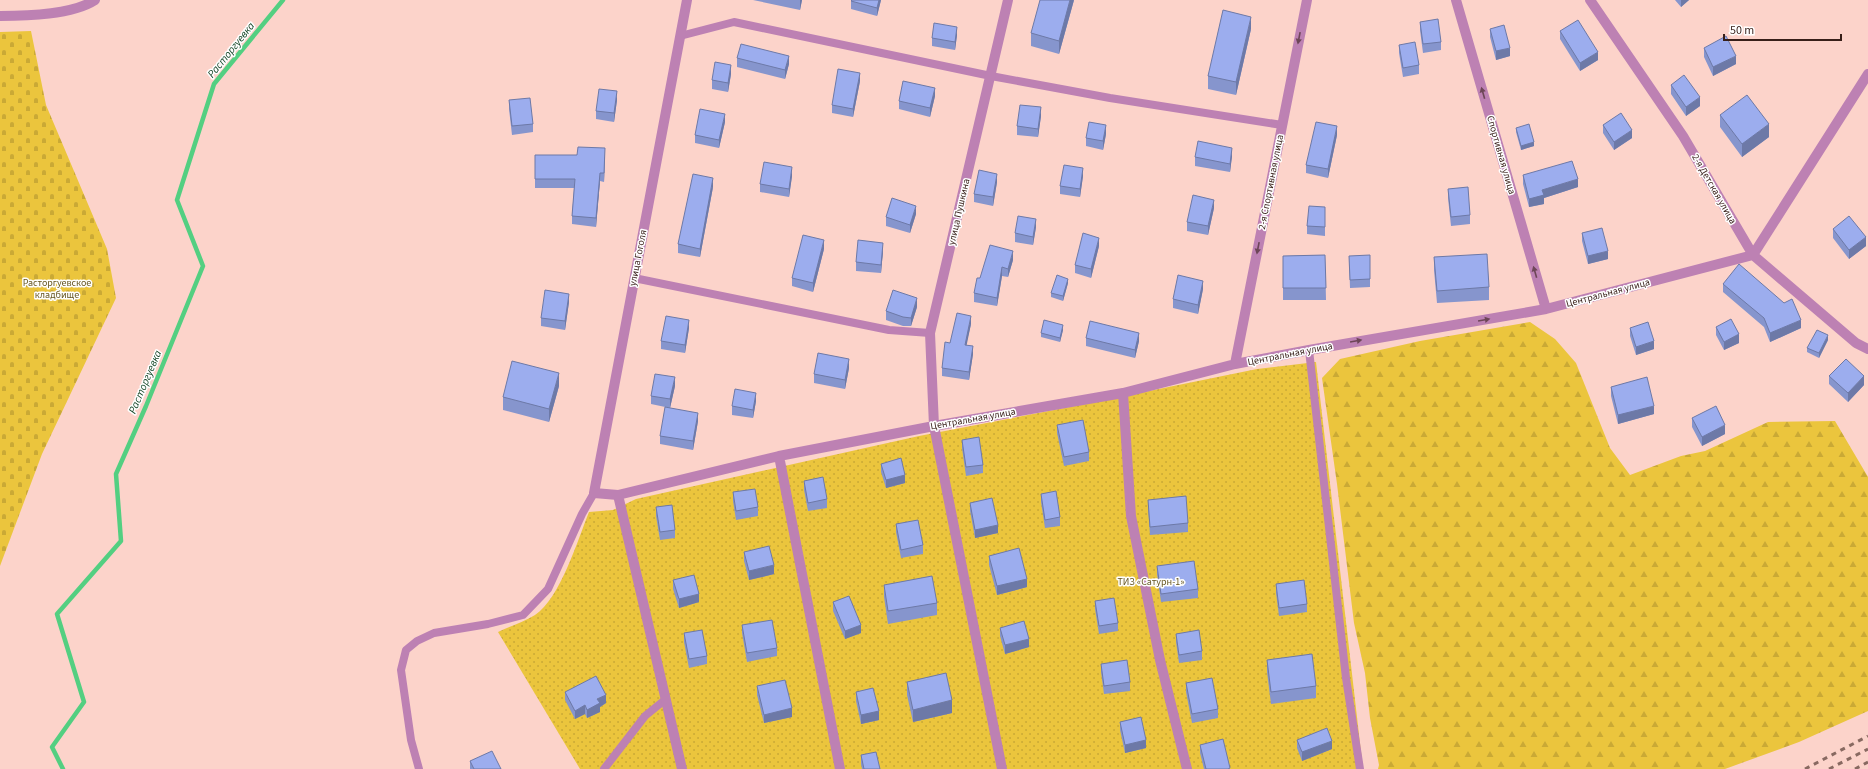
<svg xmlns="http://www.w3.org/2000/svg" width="1868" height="769" viewBox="0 0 1868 769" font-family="'Source Sans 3',sans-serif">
<defs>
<pattern id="grass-dots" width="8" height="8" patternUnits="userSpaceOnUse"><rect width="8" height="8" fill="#ebc53d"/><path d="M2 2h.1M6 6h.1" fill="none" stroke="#caa935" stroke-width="1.8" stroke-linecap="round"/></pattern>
<pattern id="forest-firs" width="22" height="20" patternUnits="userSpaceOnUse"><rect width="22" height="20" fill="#ebc53d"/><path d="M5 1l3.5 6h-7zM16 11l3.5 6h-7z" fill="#caa935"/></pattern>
<pattern id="cemetery-stones" width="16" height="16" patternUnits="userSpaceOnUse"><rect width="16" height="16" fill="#ebc53d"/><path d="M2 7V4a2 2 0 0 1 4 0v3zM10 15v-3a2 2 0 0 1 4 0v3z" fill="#caa935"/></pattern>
</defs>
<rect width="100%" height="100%" fill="#fcd3ca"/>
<path fill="url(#grass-dots)" d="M 1316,362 L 1363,769 L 580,769 L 498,632 C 510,626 524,622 535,615 C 560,599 578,539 589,512 L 613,510 L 636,499 L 919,436 L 1085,404 L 1257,369 Z"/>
<path fill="url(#forest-firs)" d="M 1530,322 L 1555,339 L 1576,363 L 1610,448 L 1630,475 L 1681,456 L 1705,451 L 1768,422 L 1835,421 L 1868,477 L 1868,711 L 1799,742 L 1725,769 L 1378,769 L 1379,765 L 1370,718 L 1365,673 L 1354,623 L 1337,484 L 1322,378 L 1340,359 L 1420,341 Z"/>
<path fill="url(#cemetery-stones)" d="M 31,31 L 46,105 L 107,249 L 116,298 L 42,454 L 0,566 L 0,32 Z"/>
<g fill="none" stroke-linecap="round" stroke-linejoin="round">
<path stroke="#53cf81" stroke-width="4.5" d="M 63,769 L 52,747 L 84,702 L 57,614 L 121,541 L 116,474 L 146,406 L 203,266 L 177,200 L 214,84 L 283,0"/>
<path stroke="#bd81b3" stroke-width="8" d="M 680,36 L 734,22 L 991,76 L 1110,98 L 1282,125
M 634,278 L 889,330 L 930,333
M 1309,350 L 1346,678 L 1360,769
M 419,769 L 411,740 L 401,670 L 406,650 L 417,641 L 434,633 L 488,624 L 523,615 L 548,589 L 582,514 L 594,493
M 604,769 L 645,716 L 666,699"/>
<path stroke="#bd81b3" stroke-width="10" d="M 687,0 L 594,493 L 618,495 L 779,456 L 934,426 L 1123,393 L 1235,364 L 1309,350 L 1546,309 L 1753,255 L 1868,74
M 1456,0 L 1546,309
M 1590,0 L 1683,136 L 1753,255 L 1856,343 L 1868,349
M 0,16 C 27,16 72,15 95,0
M 1235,364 L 1307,0
M 1123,393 L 1131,516 L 1160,660 L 1187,769
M 779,456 L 840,769
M 618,495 L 682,769
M 1002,769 L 934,426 L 930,333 L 1008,0"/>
<path stroke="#886961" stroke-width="3" stroke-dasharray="5 5" stroke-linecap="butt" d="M 1805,769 L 1868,736
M 1829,769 L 1868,749
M 1855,769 L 1868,762"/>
</g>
<path fill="#8695cd" d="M 753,0 L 802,0 L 800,10 Z
M 881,0 L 877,16 L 851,9 L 851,1 Z
M 1074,0 L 1059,54 L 1031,46 L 1031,33 Z
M 1675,0 L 1689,0 L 1681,7 Z
M 1420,22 L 1441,42 L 1441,50 L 1423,53 L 1420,30 Z
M 1251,29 L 1236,95 L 1208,89 L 1208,76 Z
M 1490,29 L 1510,56 L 1496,60 L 1490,37 Z
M 1560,31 L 1598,60 L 1580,71 L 1560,39 Z
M 957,35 L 955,50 L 932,46 L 932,38 Z
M 1399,45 L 1419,65 L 1419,74 L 1403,77 L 1399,53 Z
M 1704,48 L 1736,64 L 1713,76 L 1704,57 Z
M 737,58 L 789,64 L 785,79 L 737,67 Z
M 731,74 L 728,92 L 712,89 L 712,80 Z
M 860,81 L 853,117 L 832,113 L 832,105 Z
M 1671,85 L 1700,106 L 1686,116 L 1671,94 Z
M 935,96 L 930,117 L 899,109 L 899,101 Z
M 509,100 L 533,124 L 533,132 L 512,135 L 509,109 Z
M 617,100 L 614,122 L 596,119 L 596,111 Z
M 1720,115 L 1769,137 L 1742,157 L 1720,127 Z
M 1041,116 L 1038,137 L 1017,135 L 1017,126 Z
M 725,122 L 719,148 L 695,143 L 695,135 Z
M 1603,125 L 1632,138 L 1614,150 L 1603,133 Z
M 1516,128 L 1534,146 L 1521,150 L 1516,132 Z
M 1106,134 L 1103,150 L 1086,146 L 1086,138 Z
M 1337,135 L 1328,178 L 1306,173 L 1306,165 Z
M 535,155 L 605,157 L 604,182 L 600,181 L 596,227 L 572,224 L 572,216 L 574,188 L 535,188 Z
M 1232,156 L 1230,172 L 1195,166 L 1195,157 Z
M 1523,175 L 1578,187 L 1544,198 L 1544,204 L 1529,207 L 1523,184 Z
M 792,176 L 789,197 L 760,192 L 760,184 Z
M 1083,176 L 1080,197 L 1060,194 L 1060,186 Z
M 997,182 L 993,206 L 974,202 L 974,194 Z
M 713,187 L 700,257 L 678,253 L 678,244 Z
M 1448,189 L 1470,215 L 1470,224 L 1451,226 L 1448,198 Z
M 1325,207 L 1325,236 L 1307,234 L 1307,226 Z
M 1214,208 L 1208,235 L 1187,231 L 1187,222 Z
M 916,214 L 910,233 L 886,226 L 886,217 Z
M 1036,227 L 1033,245 L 1015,242 L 1015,233 Z
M 1833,229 L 1866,246 L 1849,259 L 1833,238 Z
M 1582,233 L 1608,259 L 1588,264 L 1582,241 Z
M 1099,246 L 1091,278 L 1075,273 L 1075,265 Z
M 824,249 L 813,292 L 792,286 L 792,278 Z
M 883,251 L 881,273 L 856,271 L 856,262 Z
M 1325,255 L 1326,300 L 1283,300 L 1283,256 Z
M 1349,256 L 1370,279 L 1370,287 L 1350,288 Z
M 1434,257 L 1489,287 L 1489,300 L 1437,303 L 1434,270 Z
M 1013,260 L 1008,277 L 1002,276 L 997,306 L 974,302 L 974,293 L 980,278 Z
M 1068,283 L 1063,301 L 1051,297 L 1051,293 Z
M 1723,284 L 1801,328 L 1770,342 L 1764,327 L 1723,292 Z
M 1203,289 L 1198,314 L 1173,308 L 1173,299 Z
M 569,302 L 565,330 L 541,326 L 541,318 Z
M 917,307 L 911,326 L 903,326 L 886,320 L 886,311 Z
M 971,324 L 966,345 L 973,354 L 969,380 L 942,376 L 942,368 L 950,343 Z
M 1716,327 L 1739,343 L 1724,350 L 1716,335 Z
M 689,328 L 685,353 L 661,349 L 661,341 Z
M 1630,328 L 1654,349 L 1636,355 L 1630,336 Z
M 1063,330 L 1060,342 L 1041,337 L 1041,333 Z
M 1086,338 L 1139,341 L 1135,358 L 1086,346 Z
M 1828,340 L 1819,358 L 1807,352 L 1807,348 Z
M 849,368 L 845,389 L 814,383 L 814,374 Z
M 1829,376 L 1864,385 L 1848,402 L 1829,384 Z
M 559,386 L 549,422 L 503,410 L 503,397 Z
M 675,386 L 670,408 L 651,404 L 651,396 Z
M 1611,387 L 1654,414 L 1618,424 L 1611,396 Z
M 756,401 L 753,418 L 732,415 L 732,406 Z
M 1692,418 L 1725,434 L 1702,446 L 1692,427 Z
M 698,421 L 693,450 L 660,444 L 660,436 Z
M 1057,425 L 1089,452 L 1089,461 L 1064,466 L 1057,433 Z
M 962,440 L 983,465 L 983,473 L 966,476 L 962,448 Z
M 881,464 L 905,483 L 886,488 L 881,472 Z
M 804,481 L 827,499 L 827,508 L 808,511 L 804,490 Z
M 733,492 L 758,507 L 758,516 L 736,520 L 733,501 Z
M 1041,494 L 1060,517 L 1060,526 L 1045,528 L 1041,502 Z
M 1148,500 L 1188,523 L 1188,532 L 1150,535 L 1148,508 Z
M 970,503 L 998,533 L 975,538 L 970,511 Z
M 656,507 L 675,530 L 675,538 L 660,540 L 656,516 Z
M 896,524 L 923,545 L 923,554 L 901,558 L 896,532 Z
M 744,552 L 774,574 L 749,580 L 744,561 Z
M 989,556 L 1027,587 L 997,595 L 989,565 Z
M 1157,566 L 1198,589 L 1198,598 L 1161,602 L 1157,574 Z
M 673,580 L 699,602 L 679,608 L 673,589 Z
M 1276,584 L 1307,604 L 1307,612 L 1279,616 L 1276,593 Z
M 884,585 L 937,603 L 937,615 L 888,624 L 884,597 Z
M 1095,601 L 1118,623 L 1118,631 L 1099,634 L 1095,609 Z
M 833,602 L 861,633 L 845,639 L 833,611 Z
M 742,625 L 777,648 L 777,656 L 747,662 L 742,633 Z
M 1000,628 L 1029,647 L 1005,654 L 1000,636 Z
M 684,633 L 707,656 L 707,664 L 689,668 L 684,642 Z
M 1176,634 L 1202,651 L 1202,660 L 1179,663 L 1176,642 Z
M 1267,660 L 1316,686 L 1316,698 L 1271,704 L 1267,672 Z
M 1101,664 L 1130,682 L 1130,691 L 1104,694 L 1101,672 Z
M 907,682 L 952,713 L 913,722 L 907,695 Z
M 1186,683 L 1218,709 L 1218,718 L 1192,723 L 1186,692 Z
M 757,686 L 792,717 L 764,723 L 757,695 Z
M 565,692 L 606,703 L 600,707 L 600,712 L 587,718 L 585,714 L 575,719 L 565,700 Z
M 856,692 L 879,720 L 861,724 L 856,701 Z
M 1120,722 L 1146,748 L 1125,753 L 1120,730 Z
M 1297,740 L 1332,749 L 1302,761 L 1297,748 Z
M 1200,745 L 1230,769 L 1204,769 L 1200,753 Z
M 861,755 L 880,769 L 862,769 L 861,764 Z
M 470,761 L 501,769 L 470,769 Z"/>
<path fill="#6d79a7" d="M 800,0 L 802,0 L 800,10 Z
M 879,0 L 881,0 L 877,16 L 877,8 Z
M 1070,0 L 1074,0 L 1059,54 L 1059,41 Z
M 1681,0 L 1689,0 L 1681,7 Z
M 1251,17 L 1251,29 L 1236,95 L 1236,82 Z
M 957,27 L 957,35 L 955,50 L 955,42 Z
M 1510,48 L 1510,56 L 1496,60 L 1496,51 Z
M 1598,52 L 1598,60 L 1580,71 L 1580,63 Z
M 789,56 L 789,64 L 785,79 L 785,70 Z
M 1736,56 L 1736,64 L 1713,76 L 1713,67 Z
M 731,65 L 731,74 L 728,92 L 728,83 Z
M 860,73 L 860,81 L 853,117 L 853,109 Z
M 935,88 L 935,96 L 930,117 L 930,108 Z
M 617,91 L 617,100 L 614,122 L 614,113 Z
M 1700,97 L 1700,106 L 1686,116 L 1686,107 Z
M 1041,107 L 1041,116 L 1038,137 L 1038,129 Z
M 725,114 L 725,122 L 719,148 L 719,140 Z
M 1769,124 L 1769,137 L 1742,157 L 1742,144 Z
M 1106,125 L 1106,134 L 1103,150 L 1103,141 Z
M 1337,126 L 1337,135 L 1328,178 L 1328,169 Z
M 1632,130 L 1632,138 L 1614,150 L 1614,142 Z
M 1534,142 L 1534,146 L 1521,150 L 1521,146 Z
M 605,148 L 605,157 L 604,182 L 604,173 Z
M 1232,148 L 1232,156 L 1230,172 L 1230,164 Z
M 792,167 L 792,176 L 789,197 L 789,189 Z
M 1083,168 L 1083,176 L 1080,197 L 1080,189 Z
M 600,173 L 600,181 L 596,227 L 596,218 Z
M 997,174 L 997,182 L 993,206 L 993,197 Z
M 713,178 L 713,187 L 700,257 L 700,249 Z
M 1578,179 L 1578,187 L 1544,198 L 1544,204 L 1529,207 L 1529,199 L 1542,190 Z
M 1214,200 L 1214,208 L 1208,235 L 1208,226 Z
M 916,206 L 916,214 L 910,233 L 910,225 Z
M 1036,219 L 1036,227 L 1033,245 L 1033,237 Z
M 1866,237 L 1866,246 L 1849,259 L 1849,250 Z
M 1099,238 L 1099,246 L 1091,278 L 1091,269 Z
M 824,240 L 824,249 L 813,292 L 813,283 Z
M 883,243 L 883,251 L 881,273 L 881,265 Z
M 1013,251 L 1013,260 L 1008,277 L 1008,269 Z
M 1608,251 L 1608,259 L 1588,264 L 1588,256 Z
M 1002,267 L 1002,276 L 997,306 L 997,298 Z
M 1068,279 L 1068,283 L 1063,301 L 1063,296 Z
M 1203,281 L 1203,289 L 1198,314 L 1198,305 Z
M 569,294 L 569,302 L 565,330 L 565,321 Z
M 917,298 L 917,307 L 911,326 L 911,318 Z
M 971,316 L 971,324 L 965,353 L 965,345 Z
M 689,320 L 689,328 L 685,353 L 685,345 Z
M 1801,320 L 1801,328 L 1770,342 L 1770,333 Z
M 1063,325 L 1063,330 L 1060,342 L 1060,338 Z
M 1139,333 L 1139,341 L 1135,358 L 1135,350 Z
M 1739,334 L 1739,343 L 1724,350 L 1724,342 Z
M 1828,335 L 1828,340 L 1819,358 L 1819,353 Z
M 1654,341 L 1654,349 L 1636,355 L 1636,347 Z
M 973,346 L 973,354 L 969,380 L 969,372 Z
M 849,359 L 849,368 L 845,389 L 845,380 Z
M 559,373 L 559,386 L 549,422 L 549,409 Z
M 1864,376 L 1864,385 L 1848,402 L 1848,393 Z
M 675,377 L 675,386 L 670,408 L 670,399 Z
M 756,393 L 756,401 L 753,418 L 753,410 Z
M 1654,406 L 1654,414 L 1618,424 L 1618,415 Z
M 698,413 L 698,421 L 693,450 L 693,441 Z
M 1725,425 L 1725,434 L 1702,446 L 1702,437 Z
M 905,475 L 905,483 L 886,488 L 886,480 Z
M 998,525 L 998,533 L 975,538 L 975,530 Z
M 774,565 L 774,574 L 749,580 L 749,571 Z
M 1027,579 L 1027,587 L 997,595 L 997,586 Z
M 699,594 L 699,602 L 679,608 L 679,599 Z
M 861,625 L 861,633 L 845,639 L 845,631 Z
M 1029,639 L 1029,647 L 1005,654 L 1005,645 Z
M 606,695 L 606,703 L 600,707 L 600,712 L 587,718 L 587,710 L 597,699 Z
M 952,700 L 952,713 L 913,722 L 913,710 Z
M 585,705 L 585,714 L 575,719 L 575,711 Z
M 792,708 L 792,717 L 764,723 L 764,715 Z
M 879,711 L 879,720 L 861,724 L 861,715 Z
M 1146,740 L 1146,748 L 1125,753 L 1125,745 Z
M 1332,741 L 1332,749 L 1302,761 L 1302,752 Z"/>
<path fill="#9cadee" stroke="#6d79a7" d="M 852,0 L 879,0 L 877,8 L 851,1 Z
M 1040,0 L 1070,0 L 1059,41 L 1031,33 Z
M 1223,10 L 1251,17 L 1236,82 L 1208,76 Z
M 1438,19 L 1441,42 L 1423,44 L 1420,22 Z
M 1578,20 L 1598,52 L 1580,63 L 1560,31 Z
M 934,23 L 957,27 L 955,42 L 932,38 Z
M 1504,25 L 1510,48 L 1496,51 L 1490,29 Z
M 1726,36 L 1736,56 L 1713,67 L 1704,48 Z
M 1415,42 L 1419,65 L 1403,68 L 1399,45 Z
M 741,44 L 789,56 L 785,70 L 737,58 Z
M 715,62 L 731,65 L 728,83 L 712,80 Z
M 838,69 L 860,73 L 853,109 L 832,105 Z
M 1684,75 L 1700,97 L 1686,107 L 1671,85 Z
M 903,81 L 935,88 L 930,108 L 899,101 Z
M 599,89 L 617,91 L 614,113 L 596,111 Z
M 1747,95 L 1769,124 L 1742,144 L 1720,115 Z
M 530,98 L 533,124 L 512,126 L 509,100 Z
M 1020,105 L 1041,107 L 1038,129 L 1017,126 Z
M 700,109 L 725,114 L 719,140 L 695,135 Z
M 1621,113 L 1632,130 L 1614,142 L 1603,125 Z
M 1089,122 L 1106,125 L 1103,141 L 1086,138 Z
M 1316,122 L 1337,126 L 1328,169 L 1306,165 Z
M 1529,124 L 1534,142 L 1521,146 L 1516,128 Z
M 1198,141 L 1232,148 L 1230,164 L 1195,157 Z
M 578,147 L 605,148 L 604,173 L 600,173 L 596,218 L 572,216 L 575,179 L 535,179 L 535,155 L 577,155 Z
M 1572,161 L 1578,179 L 1542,190 L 1544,195 L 1529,199 L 1523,175 Z
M 764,162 L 792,167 L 789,189 L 760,184 Z
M 1064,165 L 1083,168 L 1080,189 L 1060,186 Z
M 979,170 L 997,174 L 993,197 L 974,194 Z
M 693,174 L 713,178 L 700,249 L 678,244 Z
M 1468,187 L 1470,215 L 1451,217 L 1448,189 Z
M 1193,195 L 1214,200 L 1208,226 L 1187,222 Z
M 892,198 L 916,206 L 910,225 L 886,217 Z
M 1309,206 L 1325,207 L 1325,227 L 1307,226 Z
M 1018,216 L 1036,219 L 1033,237 L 1015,233 Z
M 1849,216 L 1866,237 L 1849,250 L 1833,229 Z
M 1602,228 L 1608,251 L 1588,256 L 1582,233 Z
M 1083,233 L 1099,238 L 1091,269 L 1075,265 Z
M 803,235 L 824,240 L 813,283 L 792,278 Z
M 858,240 L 883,243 L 881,265 L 856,262 Z
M 990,245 L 1013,251 L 1008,269 L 1002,267 L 997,298 L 974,293 L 977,278 L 980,278 Z
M 1487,254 L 1489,287 L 1437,291 L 1434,257 Z
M 1325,255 L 1326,288 L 1283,288 L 1283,256 Z
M 1370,255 L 1370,279 L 1350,280 L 1349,256 Z
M 1739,264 L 1784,303 L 1792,299 L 1801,320 L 1770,333 L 1764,318 L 1723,284 Z
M 1057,275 L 1068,279 L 1063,296 L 1051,293 Z
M 1178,275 L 1203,281 L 1198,305 L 1173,299 Z
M 545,290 L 569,294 L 565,321 L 541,318 Z
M 893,290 L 917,298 L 911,318 L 903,317 L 886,311 Z
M 957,313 L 971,316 L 965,345 L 973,346 L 969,372 L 942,368 L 945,342 L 950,343 Z
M 666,316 L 689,320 L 685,345 L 661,341 Z
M 1731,319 L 1739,334 L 1724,342 L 1716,327 Z
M 1044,320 L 1063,325 L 1060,338 L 1041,333 Z
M 1090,321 L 1139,333 L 1135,350 L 1086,338 Z
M 1648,322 L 1654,341 L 1636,347 L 1630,328 Z
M 1817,330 L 1828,335 L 1819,353 L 1807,348 Z
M 818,353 L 849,359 L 845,380 L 814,374 Z
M 1846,359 L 1864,376 L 1848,393 L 1829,376 Z
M 512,361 L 559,373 L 549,409 L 503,397 Z
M 655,374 L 675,377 L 670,399 L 651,396 Z
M 1647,377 L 1654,406 L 1618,415 L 1611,387 Z
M 735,389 L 756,393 L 753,410 L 732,406 Z
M 1716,406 L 1725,425 L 1702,437 L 1692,418 Z
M 665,407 L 698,413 L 693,441 L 660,436 Z
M 1083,420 L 1089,452 L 1064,457 L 1057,425 Z
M 979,437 L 983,465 L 966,467 L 962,440 Z
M 901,458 L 905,475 L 886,480 L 881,464 Z
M 823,477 L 827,499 L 808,503 L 804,481 Z
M 755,489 L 758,507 L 736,511 L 733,492 Z
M 1056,491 L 1060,517 L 1045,520 L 1041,494 Z
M 1186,496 L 1188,523 L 1150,527 L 1148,500 Z
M 992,498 L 998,525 L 975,530 L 970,503 Z
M 672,505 L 675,530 L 660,532 L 656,507 Z
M 918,520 L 923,545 L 901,550 L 896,524 Z
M 769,546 L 774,565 L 749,571 L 744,552 Z
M 1019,548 L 1027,579 L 997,586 L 989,556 Z
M 1194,561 L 1198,589 L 1161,594 L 1157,566 Z
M 694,575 L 699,594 L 679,599 L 673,580 Z
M 932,576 L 937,603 L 888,611 L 884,585 Z
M 1304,580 L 1307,604 L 1279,608 L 1276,584 Z
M 849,596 L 861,625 L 845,631 L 833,602 Z
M 1114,598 L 1118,623 L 1099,626 L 1095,601 Z
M 772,620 L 777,648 L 747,653 L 742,625 Z
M 1024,621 L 1029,639 L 1005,645 L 1000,628 Z
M 702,630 L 707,656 L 689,659 L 684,633 Z
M 1199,630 L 1202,651 L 1179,655 L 1176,634 Z
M 1312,654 L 1316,686 L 1271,692 L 1267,660 Z
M 1127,660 L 1130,682 L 1104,686 L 1101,664 Z
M 946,673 L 952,700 L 913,710 L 907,682 Z
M 596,676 L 606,695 L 597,699 L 600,703 L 587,710 L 585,705 L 575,711 L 565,692 Z
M 1212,678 L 1218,709 L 1192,714 L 1186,683 Z
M 785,680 L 792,708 L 764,715 L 757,686 Z
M 873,688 L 879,711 L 861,715 L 856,692 Z
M 1141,717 L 1146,740 L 1125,745 L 1120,722 Z
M 1327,728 L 1332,741 L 1302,752 L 1297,740 Z
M 1223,739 L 1230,768 L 1228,769 L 1206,769 L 1200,745 Z
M 492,751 L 501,769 L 474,769 L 470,761 Z
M 876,752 L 880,769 L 864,769 L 861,755 Z"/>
<defs><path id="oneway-solid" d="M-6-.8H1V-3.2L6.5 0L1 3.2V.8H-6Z"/></defs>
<g fill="#6d4657">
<use href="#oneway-solid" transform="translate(1299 38) rotate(101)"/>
<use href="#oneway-solid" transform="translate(1483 93) rotate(-106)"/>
<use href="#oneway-solid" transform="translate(1258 248) rotate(101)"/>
<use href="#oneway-solid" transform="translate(1535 272) rotate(-106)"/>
<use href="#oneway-solid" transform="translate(1484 320) rotate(-10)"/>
<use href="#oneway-solid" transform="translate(1356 341) rotate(-10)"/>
</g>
<g text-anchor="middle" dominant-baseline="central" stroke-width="3" stroke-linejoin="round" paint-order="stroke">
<g font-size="10" fill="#371f19" stroke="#fff">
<text transform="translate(1501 155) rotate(74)">Спортивная улица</text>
<text transform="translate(1271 182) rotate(-79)">2-я Спортивная улица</text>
<text transform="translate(1714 189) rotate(60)">2-я Детская улица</text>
<text transform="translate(959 212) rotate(-77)">улица Пушкина</text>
<text transform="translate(638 258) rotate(-79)">улица Гоголя</text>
<text transform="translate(1608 293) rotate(-15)">Центральная улица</text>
<text transform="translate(1290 354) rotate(-11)">Центральная улица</text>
<text transform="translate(973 419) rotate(-10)">Центральная улица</text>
</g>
<g font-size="10" fill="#665620" stroke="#fff">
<text x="57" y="283">Расторгуевское<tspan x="57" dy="12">кладбище</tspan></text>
<text x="1151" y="582">ТИЗ «Сатурн-1»</text>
</g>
<g font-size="11" font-style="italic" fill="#134526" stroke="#fff">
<text transform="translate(231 50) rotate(-51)">Расторгуевка</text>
<text transform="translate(145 382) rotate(-67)">Расторгуевка</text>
</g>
</g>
<path d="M1724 34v6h117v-6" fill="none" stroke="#371f19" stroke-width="2"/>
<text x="1730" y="34" font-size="12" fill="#371f19" stroke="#ffffff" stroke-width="3" paint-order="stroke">50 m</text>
</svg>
